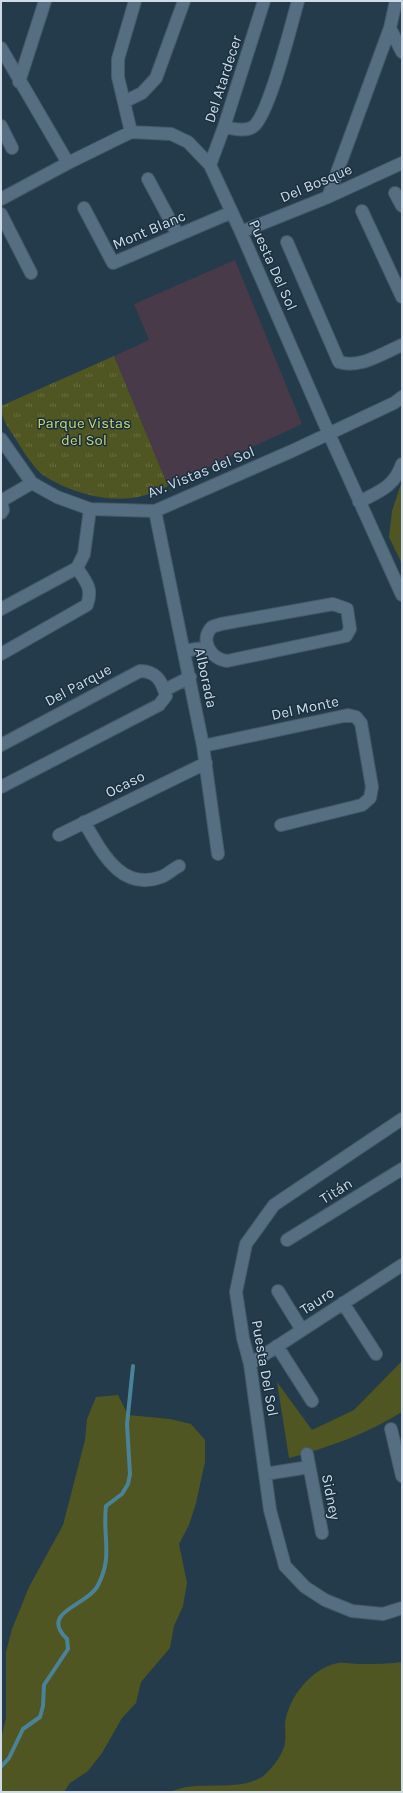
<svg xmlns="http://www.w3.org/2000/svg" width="403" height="1793" viewBox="0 0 403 1793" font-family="Karla,sans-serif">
<defs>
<pattern id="park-tufts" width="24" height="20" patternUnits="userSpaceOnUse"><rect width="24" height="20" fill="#505622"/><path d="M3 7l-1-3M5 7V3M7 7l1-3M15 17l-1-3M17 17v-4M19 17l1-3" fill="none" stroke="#686e42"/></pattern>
</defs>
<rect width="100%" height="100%" fill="#233b4b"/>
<path fill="#483a49" d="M 235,260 L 302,424 L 168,486 L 114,356 L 149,340 L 134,304 Z"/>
<path fill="#505622" d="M 402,481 L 402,564 L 389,537 L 392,511 Z
M 402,1361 L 402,1412 C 368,1433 328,1448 289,1458 L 277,1382 L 312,1430 L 354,1410 Z
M 118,1395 L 128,1415 L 170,1419 L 191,1424 L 205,1440 L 205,1462 L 196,1503 L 189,1525 L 179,1544 L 187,1583 L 183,1606 L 174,1626 L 170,1648 L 141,1682 L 136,1703 L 122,1718 L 102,1753 L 88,1771 L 70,1783 L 64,1792 L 1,1792 L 1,1739 L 6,1718 L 6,1652 L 12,1629 L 29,1587 L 63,1525 L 85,1440 L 87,1419 L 96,1397 Z
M 402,1662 L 402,1792 L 170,1792 C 199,1779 235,1793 262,1777 C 271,1770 284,1754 285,1742 C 286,1736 285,1730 285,1724 C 288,1698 311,1668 338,1663 C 345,1662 353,1664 359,1664 C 374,1664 388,1664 402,1662 Z"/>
<path fill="url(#park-tufts)" d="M 114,356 L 168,486 C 160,490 151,494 142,496 C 111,504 70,493 43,475 C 35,469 22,450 17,441 C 10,430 1,419 1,406 Z"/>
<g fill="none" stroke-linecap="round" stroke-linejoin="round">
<path stroke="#4a8298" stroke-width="4" d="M 1,1767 L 9,1758 L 23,1729 L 40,1717 L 43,1706 L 44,1685 L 68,1649 L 67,1639 C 39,1612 86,1606 97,1587 C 114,1556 102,1537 106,1506 L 122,1494 L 128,1484 L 130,1474 L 127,1424 L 133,1366"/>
<defs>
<path id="minor" d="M 390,28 L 402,52
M 1,48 L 68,163
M 19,82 L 45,1
M 124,102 L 142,93 L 156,78 L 184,1
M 1,126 L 12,148
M 224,127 C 233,129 247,132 254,126 C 270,112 291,25 298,1
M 131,132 L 118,77 L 118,59 L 135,1
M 210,165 L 224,127 L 264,1
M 148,179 L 178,235
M 395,193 L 402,206
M 328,197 L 390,28 L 396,1
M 1,199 L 68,163 L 131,132 L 171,134 L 188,142 L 210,165 L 241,232 L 329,434 L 402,595
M 84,208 L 113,263 L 232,212
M 362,211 L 402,297
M 1,214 L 31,273
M 241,232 L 328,197 L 402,163
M 287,242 L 339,362 C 360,369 383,353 402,345
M 1,439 L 32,483 L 57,497 L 90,509 L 155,511 L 292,451 L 394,403 L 402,397
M 1,501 L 32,483
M 1,502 L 3,510 L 1,513
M 359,502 C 380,491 394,487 402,464
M 155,511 L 203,746 L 218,854
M 333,604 L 347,609 L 350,629 L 346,636 L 227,661 C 211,659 199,640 212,627 C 214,626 218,625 221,624 Z
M 1,609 L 77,568 L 84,554 L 90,509
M 184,651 L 208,647
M 1,654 L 87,605 C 93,588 86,582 77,568
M 165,690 L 190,677
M 1,745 L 140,671 C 156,671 162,681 166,696 L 159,705 L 1,787
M 203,746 L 348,715 L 356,717 L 361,723 L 372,787 L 370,798 L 362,805 L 281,825
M 84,822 C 101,850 120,892 161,877 C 167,875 173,869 179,866
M 59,835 L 206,763
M 402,1119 L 274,1205 L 246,1244 L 236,1292 L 243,1338 L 250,1364 L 270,1510 L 285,1566 L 305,1587 L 325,1600 L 352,1611 L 383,1614 L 402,1608
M 287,1240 L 402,1169
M 278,1291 L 302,1330
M 343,1303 L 376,1354
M 277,1346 L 312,1401
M 250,1364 L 402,1265
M 391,1429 L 402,1476
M 307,1454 L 322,1533
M 265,1474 L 309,1467"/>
</defs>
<use href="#minor" stroke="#455968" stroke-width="14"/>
<use href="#minor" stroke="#556e81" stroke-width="12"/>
</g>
<g text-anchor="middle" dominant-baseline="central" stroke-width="3" stroke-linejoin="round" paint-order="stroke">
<g font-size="15" fill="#cfdce7" stroke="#193041">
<text transform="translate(223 79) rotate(-72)">Del Atardecer</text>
<text transform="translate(316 183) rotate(-23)">Del Bosque</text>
<text transform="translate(149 230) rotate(-23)">Mont Blanc</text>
<text transform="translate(273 265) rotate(66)">Puesta Del Sol</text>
<text transform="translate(201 472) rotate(-22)">Av. Vistas del Sol</text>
<text transform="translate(206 678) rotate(78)">Alborada</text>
<text transform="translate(78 685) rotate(-28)">Del Parque</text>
<text transform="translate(305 708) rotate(-12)">Del Monte</text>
<text transform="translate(125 784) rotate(-26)">Ocaso</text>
<text transform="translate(336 1191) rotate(-32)">Titán</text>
<text transform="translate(317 1301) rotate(-33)">Tauro</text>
<text transform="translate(265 1368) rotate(80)">Puesta Del Sol</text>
<text transform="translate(331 1497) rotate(79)">Sidney</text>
</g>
<g font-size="15" fill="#cad770" stroke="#193041">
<text x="84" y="423">Parque Vistas<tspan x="84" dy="17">del Sol</tspan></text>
</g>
</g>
<rect width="403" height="1793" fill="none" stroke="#cfdce7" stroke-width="4"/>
</svg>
